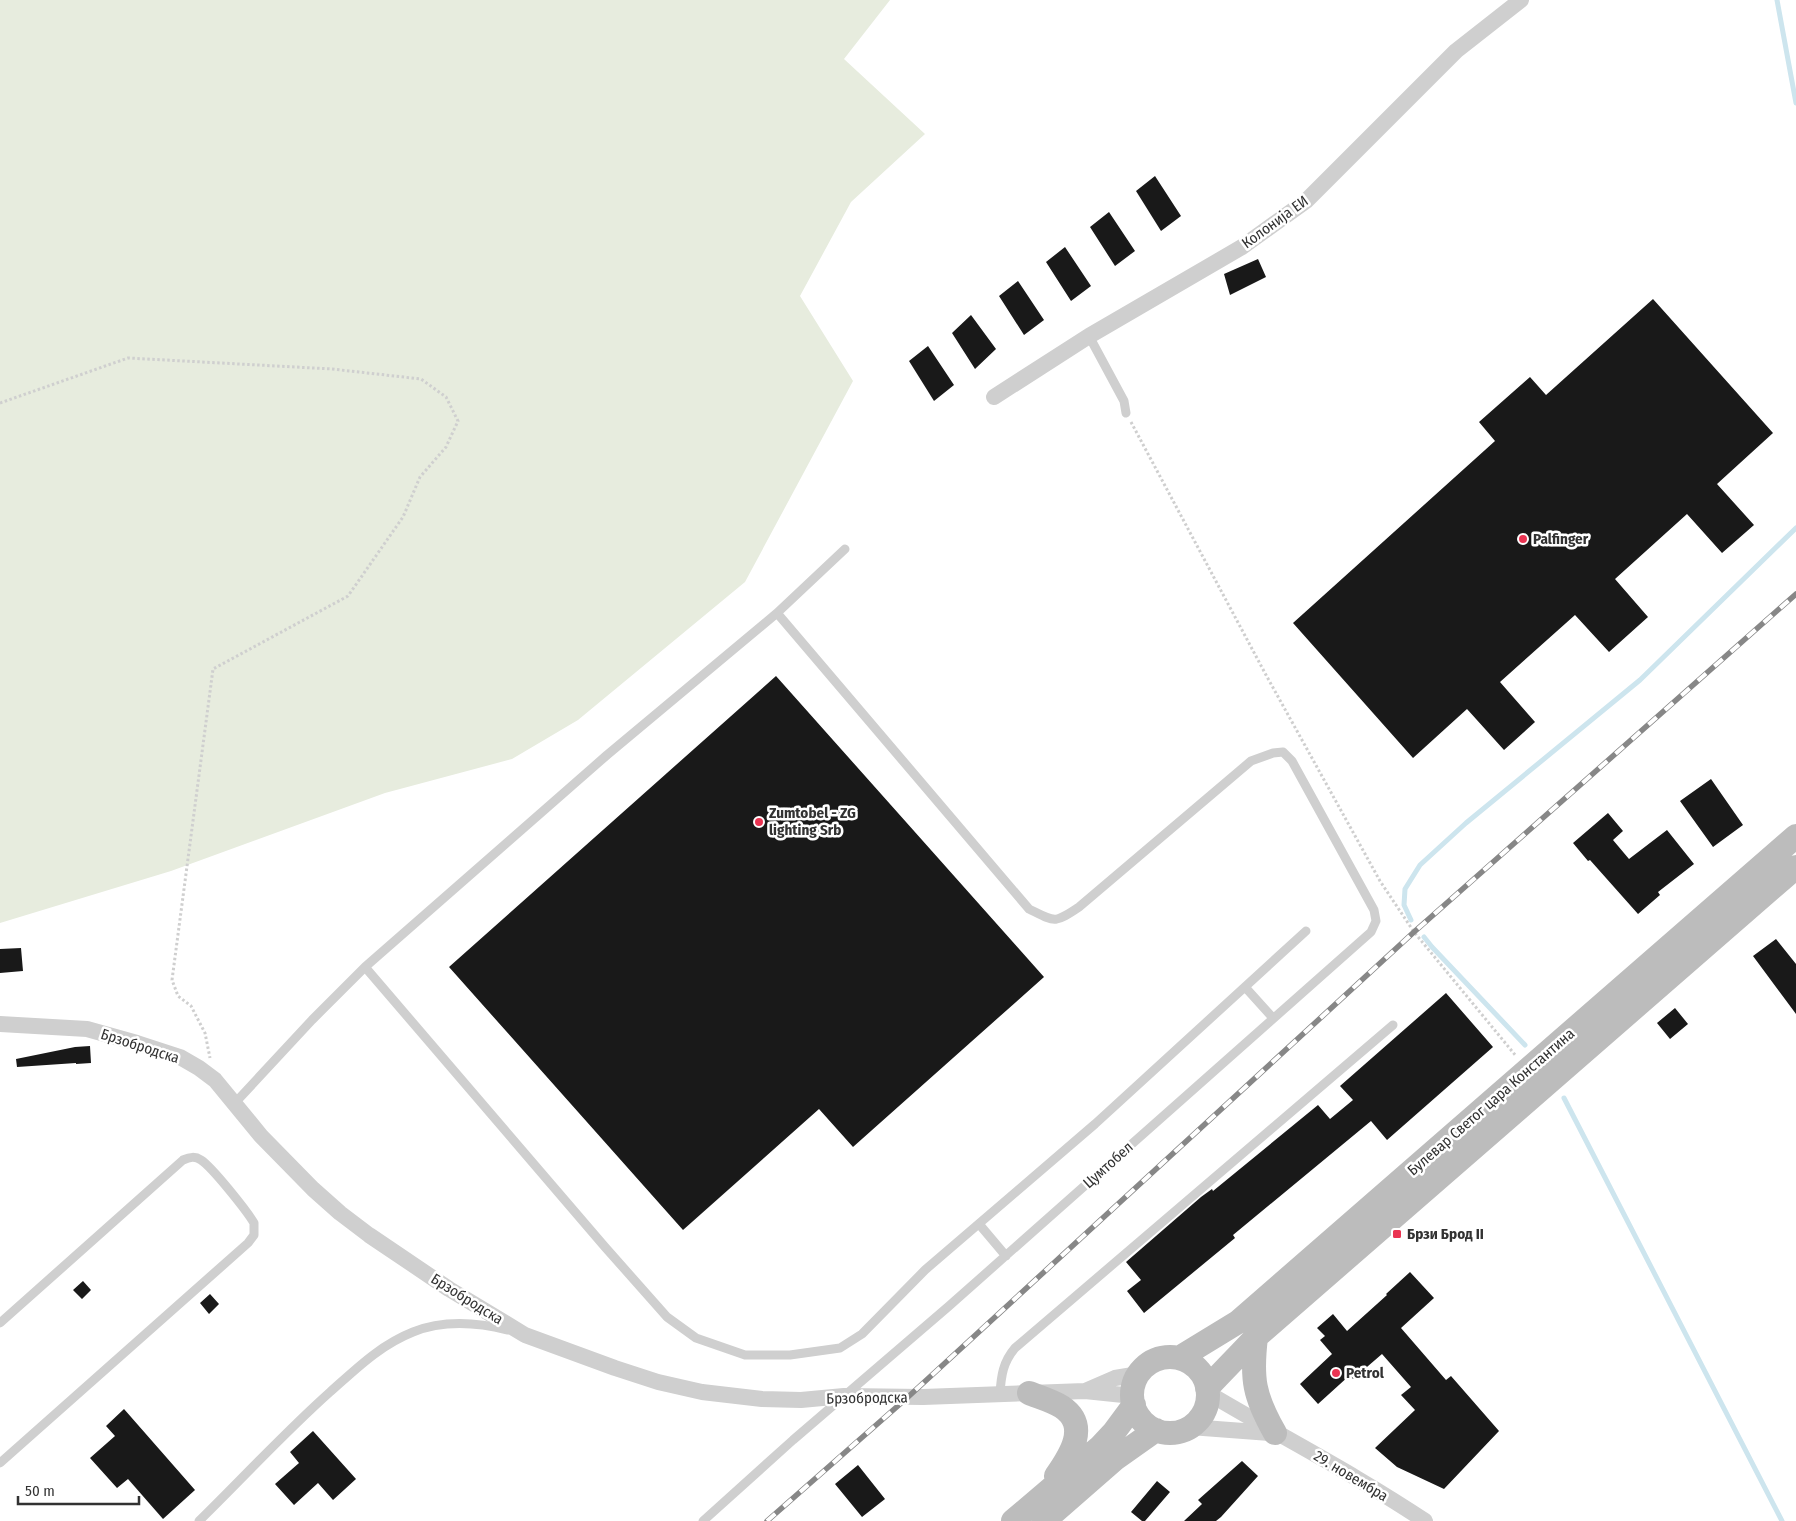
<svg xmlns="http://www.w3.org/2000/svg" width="1796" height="1521" viewBox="0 0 1796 1521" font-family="'Fira Sans Condensed',sans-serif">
<rect width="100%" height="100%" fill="#fff"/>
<path fill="#e7ecde" d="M 0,0 L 890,0 L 844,59 L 925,134 L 851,202 L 800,296 L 853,381 L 745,582 L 578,720 L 512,759 L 385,793 L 171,871 L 0,923 Z"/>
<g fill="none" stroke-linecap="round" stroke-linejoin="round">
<path stroke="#cde5ee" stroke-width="5" d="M 1777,0 L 1796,103
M 1411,920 L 1404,905 L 1405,889 L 1420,865 L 1466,823 L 1640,680 L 1796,528
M 1424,937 L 1432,947 L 1525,1045
M 1564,1098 L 1782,1521"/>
</g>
<path fill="#191919" d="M 1155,176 L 1181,216 L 1161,231 L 1136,191 Z
M 1109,212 L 1135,251 L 1115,266 L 1090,227 Z
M 1065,247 L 1091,286 L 1071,301 L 1046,262 Z
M 1258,259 L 1266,277 L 1230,295 L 1224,274 Z
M 1018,281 L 1044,320 L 1024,335 L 999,296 Z
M 1653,299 L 1773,433 L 1717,484 L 1754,525 L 1722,553 L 1687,514 L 1615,579 L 1648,617 L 1609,652 L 1575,615 L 1500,682 L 1535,722 L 1504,750 L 1467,709 L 1413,758 L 1293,623 L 1495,441 L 1479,422 L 1530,377 L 1546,395 Z
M 971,315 L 996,349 L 975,369 L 952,333 Z
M 928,346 L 954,385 L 934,401 L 909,361 Z
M 776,676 L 1044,977 L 853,1147 L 819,1109 L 683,1230 L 449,967 Z
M 1711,779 L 1743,825 L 1713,847 L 1680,801 Z
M 1608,813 L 1623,831 L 1613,840 L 1629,859 L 1667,830 L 1694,864 L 1658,892 L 1660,895 L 1638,914 L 1590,860 L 1588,861 L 1573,843 Z
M 1776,939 L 1796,964 L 1796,1014 L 1753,956 Z
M 21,948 L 23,971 L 0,973 L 0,949 Z
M 1446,993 L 1493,1047 L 1387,1140 L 1371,1121 L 1233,1235 L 1235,1238 L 1144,1313 L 1127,1291 L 1141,1280 L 1126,1262 L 1201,1197 L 1212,1189 L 1213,1191 L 1318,1105 L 1330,1119 L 1353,1100 L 1340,1086 Z
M 1675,1008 L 1688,1024 L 1670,1039 L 1657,1023 Z
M 90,1046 L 91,1063 L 76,1064 L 76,1063 L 17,1067 L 16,1059 L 75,1047 Z
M 1410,1272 L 1434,1298 L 1401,1328 L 1446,1380 L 1451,1376 L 1499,1431 L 1444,1489 L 1397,1467 L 1375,1448 L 1415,1410 L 1401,1395 L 1411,1387 L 1382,1354 L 1353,1379 L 1350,1375 L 1318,1404 L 1300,1384 L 1332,1354 L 1320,1340 L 1325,1336 L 1317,1328 L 1333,1314 L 1347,1331 L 1387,1295 L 1386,1294 Z
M 83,1281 L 91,1290 L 82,1299 L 73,1290 Z
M 210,1294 L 219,1304 L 209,1314 L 200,1303 Z
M 124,1409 L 195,1490 L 163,1519 L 128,1479 L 117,1488 L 90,1458 L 115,1436 L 106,1426 Z
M 313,1431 L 356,1479 L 333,1500 L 318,1483 L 294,1505 L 275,1484 L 299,1463 L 290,1452 Z
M 1242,1461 L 1258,1476 L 1221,1517 L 1216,1521 L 1184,1521 L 1202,1504 L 1198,1500 Z
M 858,1465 L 885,1499 L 862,1517 L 835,1484 Z
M 1157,1481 L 1170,1492 L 1145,1521 L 1142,1521 L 1131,1512 Z"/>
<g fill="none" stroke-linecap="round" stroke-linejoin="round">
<path stroke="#cfcfcf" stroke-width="3" stroke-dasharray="2.5 2.5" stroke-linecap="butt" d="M 0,403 L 128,358 L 332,369 L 421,379 L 446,397 L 458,421 L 446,447 L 420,477 L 403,517 L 348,596 L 213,669 L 172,980 L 178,996 L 191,1006 L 205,1033 L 210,1058
M 1131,422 L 1266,675 L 1380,881 L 1414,932 L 1516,1056"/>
<path stroke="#cfcfcf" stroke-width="9" d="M 1089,336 L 1124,401 L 1126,413
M 365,967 L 605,1247 L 667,1317 L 696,1338 L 745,1355 L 790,1355 L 840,1348 L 862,1334 L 925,1270 L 1095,1124 L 1306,931
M 1245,987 L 1273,1018
M 234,1104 L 312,1020 L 365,967 L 607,755 L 777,613 L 845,549
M 979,1224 L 1006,1256
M 0,1323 L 183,1160 C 190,1157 195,1156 201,1160 C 212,1167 247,1211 254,1223 L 254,1235 L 248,1243 L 0,1463
M 1000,1394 C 1001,1376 1003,1362 1015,1348 L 1393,1025
M 199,1521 C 243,1478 284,1433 330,1392 C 356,1369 380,1345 413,1332 C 442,1320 477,1322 507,1330
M 703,1521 L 793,1440 L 949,1306 L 1371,932 L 1376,921 L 1374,910 L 1292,761 L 1283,752 L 1273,753 L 1251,761 L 1079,907 C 1054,924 1055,922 1029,909 L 777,613"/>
<path stroke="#cfcfcf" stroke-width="16" d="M 994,397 L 1089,336 L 1242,247 L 1306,201 L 1456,51 L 1521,0
M 0,1024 L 87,1029 L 137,1043 L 180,1057 L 199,1068 L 215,1080 L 261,1136 L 313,1189 L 340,1213 L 369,1235 L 449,1289 L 525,1335 L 615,1368 L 658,1382 L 702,1392 L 762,1399 L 801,1400 L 844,1396 L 923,1397 L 1085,1391 L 1133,1396
M 1085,1391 L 1115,1378 L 1139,1374
M 1208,1393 C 1280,1436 1355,1474 1425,1521
M 1190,1427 L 1270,1433"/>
<path stroke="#bcbcbc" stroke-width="24" d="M 1256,1337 C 1251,1379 1254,1396 1275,1433
M1132 1395a38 38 0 1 1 76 0a38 38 0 1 1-76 0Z
M 1179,1358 L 1238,1322 L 1796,836
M 1207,1388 L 1256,1337 L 1796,867
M 1029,1393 C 1039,1397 1053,1401 1062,1407 C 1090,1426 1070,1456 1056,1476
M 1013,1521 L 1100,1447 L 1114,1432 L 1134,1405
M 1044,1521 L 1115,1459 L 1156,1430"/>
<defs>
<path id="rail" d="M 767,1521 L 908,1397 L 1414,932 L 1796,594"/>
</defs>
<use href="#rail" stroke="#878787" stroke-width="5.5"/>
<use href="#rail" stroke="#fff" stroke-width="4" stroke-dasharray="11" stroke-linecap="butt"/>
</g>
<g fill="#ea3452" stroke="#fff" stroke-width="2">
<circle cx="1523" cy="539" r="5"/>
<circle cx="759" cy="822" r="5"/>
<rect x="1392" y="1229" width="10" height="10" rx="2.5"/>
<circle cx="1336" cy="1373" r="5"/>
</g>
<g text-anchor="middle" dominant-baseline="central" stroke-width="5" stroke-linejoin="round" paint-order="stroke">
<g font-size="15" fill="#323232" stroke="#fff">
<text transform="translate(1275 222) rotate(-36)">Колонија ЕИ</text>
<text transform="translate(140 1046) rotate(18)">Брзобродска</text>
<text transform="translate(1491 1102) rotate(-41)">Булевар Светог цара Константина</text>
<text transform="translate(1108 1165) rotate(-42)">Цумтобел</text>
<text transform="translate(467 1299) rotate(32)">Брзобродска</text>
<text transform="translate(867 1398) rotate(-1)">Брзобродска</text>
<text transform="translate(1351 1476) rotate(31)">29. новембра</text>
</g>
<g font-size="15" font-weight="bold" fill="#323232" stroke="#fff" text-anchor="start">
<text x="1533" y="539">Palfinger</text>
<text x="769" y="813">Zumtobel - ZG<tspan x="769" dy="17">lighting Srb</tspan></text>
<text x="1407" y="1234">Брзи Брод II</text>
<text x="1346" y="1373">Petrol</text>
</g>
</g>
<path d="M18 1496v8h121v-8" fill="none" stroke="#323232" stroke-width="2.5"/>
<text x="25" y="1496" font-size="15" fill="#323232" stroke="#ffffff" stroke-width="4" paint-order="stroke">50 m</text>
</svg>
